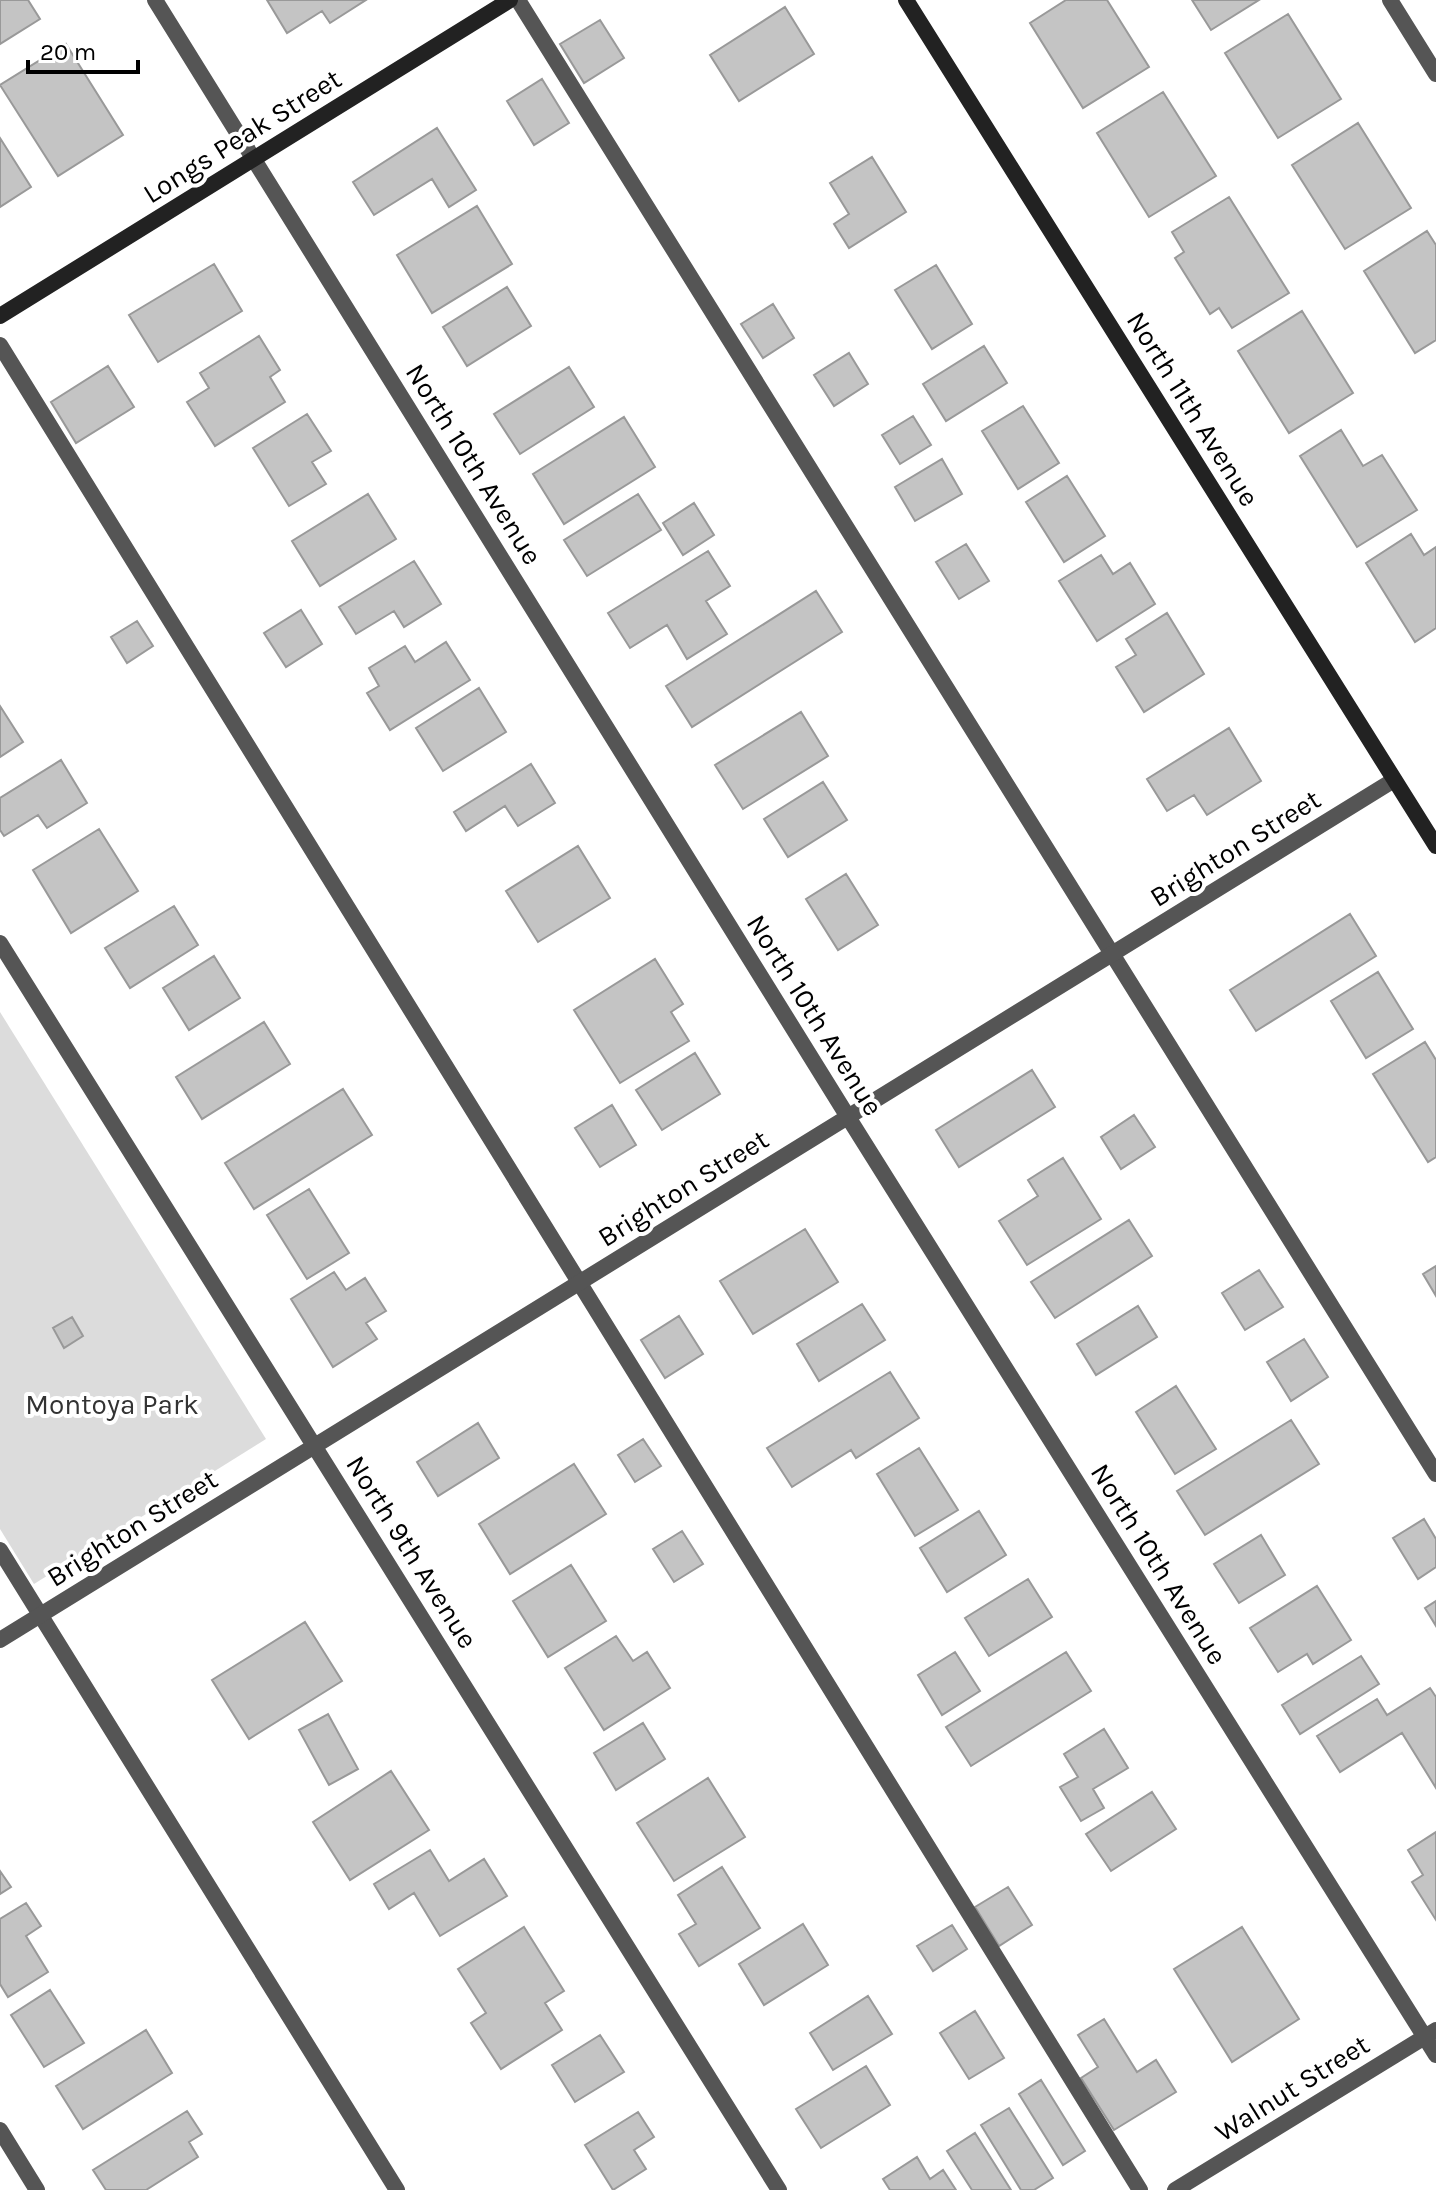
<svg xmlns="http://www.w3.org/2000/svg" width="1436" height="2190" viewBox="0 0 1436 2190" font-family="Karla,sans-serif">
<rect width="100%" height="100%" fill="#fff"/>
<path fill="#dcdcdc" d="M 0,1012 L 266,1439 L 34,1584 L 0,1529 Z"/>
<path fill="#c4c4c4" stroke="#999" stroke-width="2" d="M 0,0 L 28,0 L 40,19 L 0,44 Z
M 267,0 L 366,0 L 330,23 L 322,11 L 287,33 Z
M 1066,0 L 1107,0 L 1149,67 L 1083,108 L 1030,23 Z
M 1192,0 L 1259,0 L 1211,30 Z
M 785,7 L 814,54 L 739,101 L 710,55 Z
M 1288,14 L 1341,99 L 1278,138 L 1225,53 Z
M 600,20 L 624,58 L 584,83 L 560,44 Z
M 66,44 L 123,135 L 58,176 L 0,85 Z
M 542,79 L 569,123 L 534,145 L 507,101 Z
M 1163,92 L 1216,176 L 1149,217 L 1097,133 Z
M 1358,123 L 1411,208 L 1345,249 L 1292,165 Z
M 437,128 L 476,190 L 449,207 L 432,179 L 374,215 L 353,182 Z
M 0,138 L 31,187 L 0,207 Z
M 872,157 L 906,212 L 849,248 L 834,224 L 849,214 L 830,183 Z
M 1229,197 L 1289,293 L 1232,328 L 1219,308 L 1210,314 L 1175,258 L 1184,252 L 1172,232 Z
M 477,206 L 512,264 L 432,313 L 397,255 Z
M 1427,231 L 1436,245 L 1436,340 L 1415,353 L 1364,271 Z
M 214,264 L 242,311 L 158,362 L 129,315 Z
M 936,265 L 972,324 L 932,349 L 895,290 Z
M 507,287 L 531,326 L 467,366 L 443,327 Z
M 773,304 L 794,338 L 763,358 L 741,324 Z
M 1302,311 L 1353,393 L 1289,433 L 1238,351 Z
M 259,336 L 280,370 L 270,377 L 285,402 L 215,446 L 187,402 L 209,388 L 200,373 Z
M 984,346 L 1007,383 L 946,421 L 923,384 Z
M 849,353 L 868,384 L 834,406 L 814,375 Z
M 108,366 L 134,407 L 76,443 L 51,402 Z
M 569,367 L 594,407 L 520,454 L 494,414 Z
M 1023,406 L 1059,463 L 1018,489 L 982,431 Z
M 307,414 L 331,451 L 312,462 L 326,484 L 289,506 L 253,448 Z
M 913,416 L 931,445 L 900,464 L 882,435 Z
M 624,417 L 655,467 L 564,524 L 533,474 Z
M 1341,430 L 1363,466 L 1382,455 L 1417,510 L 1357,547 L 1300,456 Z
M 942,459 L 962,494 L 915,521 L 895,487 Z
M 1067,476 L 1105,536 L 1064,562 L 1026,502 Z
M 368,494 L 396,539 L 320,586 L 292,541 Z
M 638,494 L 661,530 L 587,576 L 564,540 Z
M 694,503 L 714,535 L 683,555 L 663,523 Z
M 1411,534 L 1424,555 L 1436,547 L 1436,628 L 1415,642 L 1366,563 Z
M 966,544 L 989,581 L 959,599 L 936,562 Z
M 708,551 L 730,586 L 706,601 L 727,634 L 687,659 L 667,625 L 630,648 L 608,613 Z
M 1101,555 L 1113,574 L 1130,563 L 1155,604 L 1097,641 L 1059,581 Z
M 414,561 L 441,604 L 404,627 L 394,611 L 356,634 L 339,607 Z
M 816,591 L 842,632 L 692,727 L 666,686 Z
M 301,610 L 322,644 L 286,667 L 264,633 Z
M 1167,613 L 1204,674 L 1144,712 L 1116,667 L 1136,655 L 1126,639 Z
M 137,621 L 153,646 L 127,663 L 111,637 Z
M 446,642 L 470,680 L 390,730 L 367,693 L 379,686 L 369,668 L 405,646 L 415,662 Z
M 479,688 L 506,732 L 443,771 L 416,728 Z
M 0,706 L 23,742 L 0,757 Z
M 801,712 L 828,756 L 743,809 L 715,765 Z
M 1229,728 L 1261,781 L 1207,815 L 1194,795 L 1167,811 L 1147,779 Z
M 61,760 L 87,803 L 47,828 L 38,815 L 4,836 L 0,830 L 0,798 Z
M 531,764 L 555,803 L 518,826 L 505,806 L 466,831 L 454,812 Z
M 823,782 L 847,820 L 788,857 L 764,819 Z
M 99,829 L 138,891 L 71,933 L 33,870 Z
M 578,846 L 610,898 L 538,942 L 506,891 Z
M 846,874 L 878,925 L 838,950 L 806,899 Z
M 174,906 L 198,945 L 130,988 L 105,948 Z
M 1350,914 L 1376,956 L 1256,1031 L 1230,990 Z
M 214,956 L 240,998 L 189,1030 L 163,988 Z
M 655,959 L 683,1004 L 671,1012 L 689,1041 L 620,1083 L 574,1010 Z
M 1378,972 L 1413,1029 L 1366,1058 L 1331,1001 Z
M 264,1022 L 290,1064 L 202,1119 L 176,1077 Z
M 1425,1042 L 1436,1060 L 1436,1157 L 1428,1162 L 1373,1074 Z
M 695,1053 L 720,1094 L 662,1130 L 636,1090 Z
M 1032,1070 L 1055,1107 L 959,1167 L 936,1130 Z
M 343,1089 L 372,1135 L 254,1209 L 225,1163 Z
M 612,1105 L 636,1145 L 600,1167 L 575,1128 Z
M 1134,1115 L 1155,1147 L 1121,1169 L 1101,1137 Z
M 1063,1158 L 1101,1219 L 1027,1265 L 999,1221 L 1038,1196 L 1028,1180 Z
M 309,1189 L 349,1253 L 307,1279 L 267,1215 Z
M 1129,1220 L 1152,1256 L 1055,1318 L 1031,1282 Z
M 805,1229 L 838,1282 L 753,1334 L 720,1281 Z
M 1436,1266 L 1436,1296 L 1423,1274 Z
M 1259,1270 L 1283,1307 L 1245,1330 L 1222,1293 Z
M 334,1272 L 346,1290 L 365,1278 L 386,1311 L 366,1323 L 377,1339 L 333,1367 L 291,1299 Z
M 862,1304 L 885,1340 L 819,1381 L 797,1344 Z
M 1138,1306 L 1157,1337 L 1096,1375 L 1077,1344 Z
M 679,1316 L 703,1354 L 665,1378 L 641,1340 Z
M 72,1317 L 83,1336 L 64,1348 L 53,1328 Z
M 1304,1339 L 1328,1377 L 1291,1401 L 1267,1362 Z
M 890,1372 L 919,1418 L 856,1458 L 851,1450 L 792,1487 L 767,1448 Z
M 1176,1386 L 1216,1449 L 1175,1474 L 1136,1412 Z
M 1291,1420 L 1319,1464 L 1205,1535 L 1177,1491 Z
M 478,1423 L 499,1458 L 438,1496 L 417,1462 Z
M 643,1439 L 661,1466 L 635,1482 L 618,1455 Z
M 919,1448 L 958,1510 L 915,1536 L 877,1474 Z
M 574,1464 L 606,1514 L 510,1574 L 479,1524 Z
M 979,1511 L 1006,1555 L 947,1592 L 920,1548 Z
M 1424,1519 L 1436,1539 L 1436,1567 L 1418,1579 L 1393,1538 Z
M 682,1531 L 703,1564 L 674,1582 L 653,1549 Z
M 1261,1535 L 1285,1575 L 1239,1603 L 1214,1564 Z
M 571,1565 L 606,1621 L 548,1657 L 513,1601 Z
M 1028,1579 L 1052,1617 L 989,1656 L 965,1618 Z
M 1317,1586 L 1351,1640 L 1313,1664 L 1307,1654 L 1278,1672 L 1250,1628 Z
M 1436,1601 L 1436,1626 L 1425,1608 Z
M 305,1622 L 342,1681 L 249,1739 L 212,1680 Z
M 616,1636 L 633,1661 L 647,1652 L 670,1688 L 604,1730 L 565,1668 Z
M 955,1652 L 980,1691 L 942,1715 L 918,1675 Z
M 1066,1652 L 1091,1691 L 971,1766 L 946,1727 Z
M 1361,1656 L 1379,1684 L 1300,1734 L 1282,1705 Z
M 1430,1688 L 1436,1697 L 1436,1788 L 1402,1733 L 1340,1772 L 1317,1736 L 1377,1699 L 1387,1715 Z
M 328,1714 L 358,1769 L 329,1785 L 299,1730 Z
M 643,1723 L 665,1759 L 616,1790 L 594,1753 Z
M 1104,1729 L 1128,1768 L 1093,1789 L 1104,1808 L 1081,1821 L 1060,1787 L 1078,1777 L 1064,1754 Z
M 391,1771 L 429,1830 L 350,1880 L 313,1822 Z
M 708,1778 L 745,1837 L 674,1881 L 637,1823 Z
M 1152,1792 L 1176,1829 L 1111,1871 L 1086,1834 Z
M 1436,1832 L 1436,1920 L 1412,1882 L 1423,1875 L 1408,1850 Z
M 430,1850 L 449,1881 L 484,1859 L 507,1896 L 440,1936 L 414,1893 L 389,1909 L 374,1884 Z
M 722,1867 L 760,1928 L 699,1966 L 679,1934 L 696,1924 L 678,1895 Z
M 0,1871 L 11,1887 L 0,1894 Z
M 1008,1887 L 1032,1925 L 999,1946 L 975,1907 Z
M 26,1903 L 41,1926 L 26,1936 L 48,1972 L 8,1997 L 0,1984 L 0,1919 Z
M 803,1924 L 828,1965 L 764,2005 L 739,1964 Z
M 952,1925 L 967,1949 L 933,1971 L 917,1946 Z
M 524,1927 L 564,1991 L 545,2003 L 562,2030 L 501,2069 L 471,2023 L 486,2013 L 458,1969 Z
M 1242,1927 L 1299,2019 L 1232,2062 L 1174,1969 Z
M 50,1990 L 84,2043 L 44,2067 L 11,2015 Z
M 868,1996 L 892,2034 L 833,2070 L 810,2033 Z
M 975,2011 L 1004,2058 L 969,2079 L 940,2033 Z
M 1104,2019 L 1137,2072 L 1156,2060 L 1176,2092 L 1114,2130 L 1081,2078 L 1098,2067 L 1078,2035 Z
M 146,2030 L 172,2073 L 83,2129 L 56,2086 Z
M 600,2035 L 624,2072 L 575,2102 L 552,2065 Z
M 866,2066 L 890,2105 L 821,2148 L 796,2109 Z
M 1041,2080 L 1085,2151 L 1063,2165 L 1019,2094 Z
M 1009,2108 L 1053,2178 L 1034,2190 L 1021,2190 L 981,2125 Z
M 187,2111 L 202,2134 L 189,2142 L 198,2157 L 146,2190 L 106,2190 L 93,2170 Z
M 638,2112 L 654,2137 L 634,2150 L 646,2169 L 613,2190 L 585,2145 Z
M 975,2133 L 1011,2190 L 972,2190 L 947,2151 Z
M 917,2157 L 930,2179 L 943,2170 L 956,2190 L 890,2190 L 883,2179 Z"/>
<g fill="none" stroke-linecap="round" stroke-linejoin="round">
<path stroke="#555" stroke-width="16" d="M 518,0 L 1436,1474
M 0,345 L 1140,2190
M 0,1550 L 397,2190"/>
<path stroke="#555" stroke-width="16" d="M 155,0 L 848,1117 L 1436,2055
M 1390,0 L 1436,74
M 0,943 L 779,2190
M 0,1640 L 1394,780
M 0,2130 L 37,2190
M 1175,2190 L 1436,2030"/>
<path stroke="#222" stroke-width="16" d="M 906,0 L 1436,846
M 0,316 L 510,0"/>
</g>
<g text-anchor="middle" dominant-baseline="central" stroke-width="8" stroke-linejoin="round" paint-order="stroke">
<g font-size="28" fill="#000" stroke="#fff">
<text transform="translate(242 136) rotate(-32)">Longs Peak Street</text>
<text transform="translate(1193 409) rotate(58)">North 11th Avenue</text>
<text transform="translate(474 464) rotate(58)">North 10th Avenue</text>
<text transform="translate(1235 848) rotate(-32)">Brighton Street</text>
<text transform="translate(815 1015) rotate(58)">North 10th Avenue</text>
<text transform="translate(683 1188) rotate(-32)">Brighton Street</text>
<text transform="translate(132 1528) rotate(-32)">Brighton Street</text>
<text transform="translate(412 1552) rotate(58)">North 9th Avenue</text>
<text transform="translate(1159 1564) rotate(58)">North 10th Avenue</text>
<text transform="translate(1292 2088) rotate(-32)">Walnut Street</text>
</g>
<g font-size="28" fill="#333" stroke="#fff">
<text x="112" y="1404">Montoya Park</text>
</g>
</g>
<path d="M28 60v12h110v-12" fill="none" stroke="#000000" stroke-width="4"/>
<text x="40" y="60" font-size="24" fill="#000000" stroke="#ffffff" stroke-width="6" paint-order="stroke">20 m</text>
</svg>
